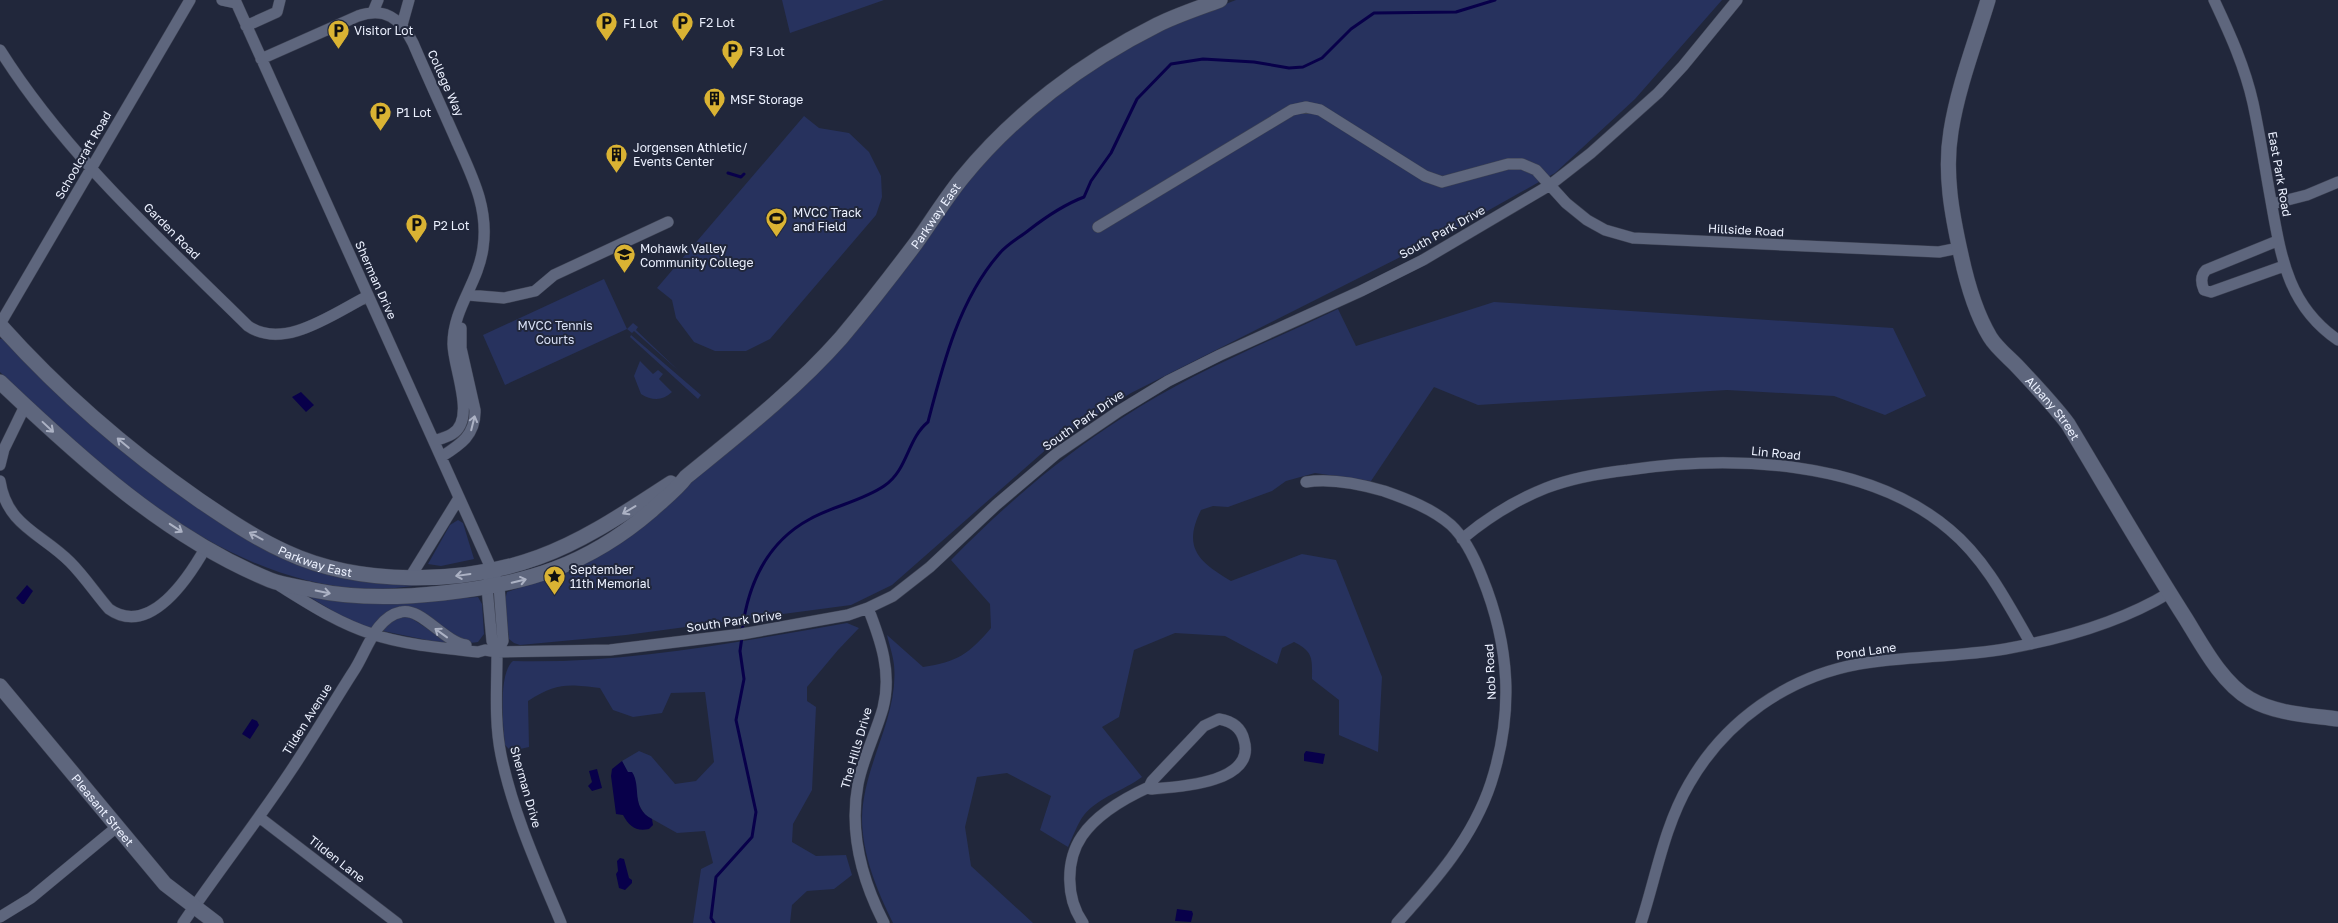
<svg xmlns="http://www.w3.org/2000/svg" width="2338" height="923" viewBox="0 0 2338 923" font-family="'Golos Text',sans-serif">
<rect width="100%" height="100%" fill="#21273b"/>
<path fill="#27325e" d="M 782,0 L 884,0 L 790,33 Z
M 1236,0 L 1722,0 L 1635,99 L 1555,173 L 1450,232 L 1131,393 L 1058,439 L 892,585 L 851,605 L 626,635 L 520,645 L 514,643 L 509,639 L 505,600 L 507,592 L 527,585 L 691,481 L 772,413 L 964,184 L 1033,112 L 1075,80 L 1163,28 Z
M 804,116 L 819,128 L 849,133 L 869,152 L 881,176 L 882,197 L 876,215 L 770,339 L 746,351 L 715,351 L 694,342 L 676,318 L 672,300 L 657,288 Z
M 604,279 L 627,329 L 505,385 L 483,335 Z
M 1494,302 L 1893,328 L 1926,396 L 1885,415 L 1834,396 L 1727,390 L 1478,405 L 1434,387 L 1371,481 L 1315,473 L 1286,481 L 1272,491 L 1228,507 L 1213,506 L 1201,510 C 1182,548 1199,562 1231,581 L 1302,554 L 1336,560 L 1382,677 L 1378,752 L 1339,735 L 1339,700 L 1312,679 C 1312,659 1314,652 1294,642 L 1282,648 L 1277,664 L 1225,636 L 1175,633 L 1134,650 L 1119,717 L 1102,727 L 1142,777 C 1123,791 1099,797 1084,815 C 1077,824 1073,837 1068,847 L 1040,830 L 1051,796 L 1007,773 L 977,777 L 965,827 L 971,866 L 1033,923 L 893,923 C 877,890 862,855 862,818 C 863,765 899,717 894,665 C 893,655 889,644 887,635 L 923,667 C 957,662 969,654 991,628 L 990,604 L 951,560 C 1004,506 1058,459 1122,418 C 1189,374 1266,343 1338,309 L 1356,346 Z
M 633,323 L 638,327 L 636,330 L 679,371 L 634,331 L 632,333 L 627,329 Z
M 631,335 L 701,395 L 698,399 L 630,337 Z
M 0,339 L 5,339 L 268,549 L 442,583 C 414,585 387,591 359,589 C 218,578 96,467 0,372 Z
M 640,361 L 653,374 L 658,370 L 663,374 L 659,379 L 672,392 C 663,401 652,401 641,394 L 634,376 Z
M 458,520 L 463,523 L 474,559 L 441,566 L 428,564 L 450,525 Z
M 308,596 L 411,602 L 478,597 L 482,604 L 484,634 L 478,642 C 445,650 431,595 391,610 C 382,613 378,623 371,628 L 346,619 Z
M 408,616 L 446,641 L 446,644 L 383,631 L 391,620 Z
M 847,623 L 859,628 L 838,650 L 807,687 L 807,701 L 816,707 L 812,790 L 793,824 L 792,842 L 816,856 L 846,855 L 852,875 L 834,889 L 807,891 L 792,905 L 790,923 L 693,923 L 701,869 L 713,863 L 705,831 L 677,833 L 645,815 L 639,805 L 635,789 L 622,761 L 639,751 L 651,756 L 675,784 L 696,781 L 714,762 L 705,692 L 671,693 L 662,713 L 633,717 L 613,710 L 600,688 C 566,684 557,683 528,701 L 529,747 L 511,751 L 505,745 C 503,726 498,673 513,661 C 625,664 737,642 847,623 Z"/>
<path fill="#08004a" d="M 301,392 L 314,405 L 306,412 L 292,397 Z
M 27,585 L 33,591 L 24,604 L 22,604 L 16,598 Z
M 252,719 L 257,721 L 259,725 L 250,739 L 242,734 Z
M 1306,751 L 1325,754 L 1323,764 L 1304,761 L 1304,754 Z
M 622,761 L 628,772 L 632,772 C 642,787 630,807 652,819 L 653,825 L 649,829 C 636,832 629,826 623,815 L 616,814 L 611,776 L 612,769 Z
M 597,769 L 602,788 L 592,791 L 588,786 L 592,782 L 589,771 Z
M 620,858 L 624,859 L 629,878 L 632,880 L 632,883 L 625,890 L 619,888 L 616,874 L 618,871 L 617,861 Z
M 1177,909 L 1192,911 L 1193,914 L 1191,922 L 1175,921 Z"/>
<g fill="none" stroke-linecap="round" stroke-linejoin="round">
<path stroke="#08004a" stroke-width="3" d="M 728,173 L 741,177 L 744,174
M 742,631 C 748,584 767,542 810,519 C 833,506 862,501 884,486 C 908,470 907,439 928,422 C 943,364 959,300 999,254 C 1007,244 1019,238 1029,230 C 1047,216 1063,205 1084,197 L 1091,181 L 1111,153 L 1137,99 L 1171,64 L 1203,59 L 1254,62 L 1289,68 L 1303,67 L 1322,58 L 1351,29 L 1374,13 L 1456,12 L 1495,0
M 714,923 L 711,918 L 716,877 L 752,837 L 756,812 L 736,720 L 744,679 L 740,651 L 742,637"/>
<defs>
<path id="street" d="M 222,0 L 236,3
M 235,0 L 499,586 L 503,641 L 497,652
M 2214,0 C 2230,34 2245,67 2253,103 C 2260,136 2265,168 2271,201 C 2281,257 2288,306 2338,340
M 373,12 L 378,0
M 402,25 L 409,0
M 246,26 L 277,12 L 280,0
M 0,50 C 66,155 160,239 248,326 C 284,351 334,313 368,296
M 261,59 L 358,16 C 385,6 401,19 413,43 C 427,76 442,108 456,140 C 472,176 489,208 483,248 C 478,284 453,308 453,344 C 453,368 477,419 452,434 C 447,437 440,439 434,441
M 2272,204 L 2307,195 L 2338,182
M 1098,227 L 1292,110 L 1306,107 L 1320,110 L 1425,176 L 1442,182 L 1508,164 L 1522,164 L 1536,170 L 1566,203 L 1587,220 L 1605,230 L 1633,238 L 1939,252 L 1959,248
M 2277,241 L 2206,270 C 2200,276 2201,283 2204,290 L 2211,292 L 2284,266
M 468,295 L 504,298 L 535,291 L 554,275 L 668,222
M 0,324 L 190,0
M 441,457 C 460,445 476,435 475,410 L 461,348 L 461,328
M 0,465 L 4,449 L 25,406
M 0,481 C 7,526 41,533 70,562 C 84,576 96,594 109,609 C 150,638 189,577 206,547
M 1306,482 C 1331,478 1360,484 1384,491 C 1407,499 1433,509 1451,525 C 1465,538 1475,559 1482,577 C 1510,646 1514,712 1491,783 C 1473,838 1435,881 1397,923
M 1462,539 C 1487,518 1516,500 1546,488 C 1572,478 1601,473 1628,470 C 1730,455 1867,459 1950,530 C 1986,560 2008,604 2031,644
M 409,579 L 459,498
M 489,580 L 487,588 L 492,641 L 497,652 C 497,686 494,721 501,755 C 513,813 538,868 561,923
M 280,586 C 309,604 338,623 372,634 C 405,645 443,648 478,652 L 485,650 L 497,652 L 610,650 L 742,634 L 848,615 L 868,608 L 893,596 L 930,567 L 996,505 L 1056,454 L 1119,411 L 1168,381 L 1220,355 L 1361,291 L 1423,260 L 1550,185 L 1591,153 L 1658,93 L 1683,66 L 1737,0
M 868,608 C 881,641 892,673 883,708 C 876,733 863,758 858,784 C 849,832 862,880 884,923
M 1219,719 C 1231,721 1241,727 1244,740 C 1257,783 1178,787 1151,789 L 1149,787 L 1152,781 L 1204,726 Z
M 259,817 L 397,923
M 0,917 L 31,898 L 118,826
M 183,923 C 218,872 256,823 290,772 C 313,738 333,703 355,669 C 367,650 376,617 401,612 C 421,607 444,642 466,645
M 1083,923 C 1066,899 1065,861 1082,836 C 1097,814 1125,798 1149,787
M 1641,923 C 1656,877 1664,827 1689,784 C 1725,721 1787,677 1859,664 C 1907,656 1957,657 2005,649 C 2061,639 2121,622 2169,593"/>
<g id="secondary">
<path id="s1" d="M 1988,0 C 1975,43 1958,87 1951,131 C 1944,173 1952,215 1961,255 C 1967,283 1975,312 1990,337 C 1996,347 2007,356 2016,365 C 2034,384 2052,403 2068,424 C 2107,489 2145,555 2186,619 C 2202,645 2222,683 2250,699 C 2276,714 2309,715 2338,719"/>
<path id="s2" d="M 0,325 C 59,391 126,449 199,500 C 227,519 255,538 286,552 C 359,586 463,585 539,557 C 586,540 629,510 671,483"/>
<path id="s3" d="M 0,382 C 80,458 167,538 270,580 C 283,585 299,587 313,590 C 356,599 399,598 443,593 C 526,584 587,566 652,510 C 664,499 677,489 686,477 C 740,433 795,390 841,338 C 867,307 892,275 916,243 C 931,222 945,199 962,178 C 1014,114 1083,62 1157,25 C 1177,15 1199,8 1220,0"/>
<path id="s4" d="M 0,686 L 165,884 L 216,923"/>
</g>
</defs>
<use href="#street" stroke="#3c4152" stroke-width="12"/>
<use href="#secondary" stroke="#3c4152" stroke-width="16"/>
<use href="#street" stroke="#5e667d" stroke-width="11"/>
<use href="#secondary" stroke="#5e667d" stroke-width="15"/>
</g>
<defs><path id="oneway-shaft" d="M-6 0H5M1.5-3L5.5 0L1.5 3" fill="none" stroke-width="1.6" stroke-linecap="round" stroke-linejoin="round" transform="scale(1.25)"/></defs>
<g stroke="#acb2c4">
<use href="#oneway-shaft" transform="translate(473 423) rotate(-76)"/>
<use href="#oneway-shaft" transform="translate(48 427) rotate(43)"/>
<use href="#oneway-shaft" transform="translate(123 443) rotate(-140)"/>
<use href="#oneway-shaft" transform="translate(629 510) rotate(149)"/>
<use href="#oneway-shaft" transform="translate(176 528) rotate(33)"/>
<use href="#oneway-shaft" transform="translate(256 536) rotate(-152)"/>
<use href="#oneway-shaft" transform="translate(463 575) rotate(172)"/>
<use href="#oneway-shaft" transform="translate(519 581) rotate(-13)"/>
<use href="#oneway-shaft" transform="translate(323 592) rotate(11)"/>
<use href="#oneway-shaft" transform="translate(441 633) rotate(-144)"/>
</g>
<defs>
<symbol id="parking-pin" viewBox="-11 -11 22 30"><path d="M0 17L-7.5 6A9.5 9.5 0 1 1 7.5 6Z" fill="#dab333" stroke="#21273b"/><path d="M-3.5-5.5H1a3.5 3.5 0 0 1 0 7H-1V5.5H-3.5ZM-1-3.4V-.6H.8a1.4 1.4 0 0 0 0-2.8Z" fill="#111"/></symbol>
<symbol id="building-pin" viewBox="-11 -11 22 30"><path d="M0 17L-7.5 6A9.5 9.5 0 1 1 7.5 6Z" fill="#dab333" stroke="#21273b"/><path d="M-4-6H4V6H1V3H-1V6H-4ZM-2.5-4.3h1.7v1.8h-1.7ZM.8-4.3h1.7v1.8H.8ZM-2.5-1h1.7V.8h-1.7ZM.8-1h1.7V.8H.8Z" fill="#111"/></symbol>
<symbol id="stadium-pin" viewBox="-11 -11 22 30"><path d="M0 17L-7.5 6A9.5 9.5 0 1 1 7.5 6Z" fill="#dab333" stroke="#21273b"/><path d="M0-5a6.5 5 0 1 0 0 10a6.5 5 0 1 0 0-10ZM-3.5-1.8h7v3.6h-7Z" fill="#111"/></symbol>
<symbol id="university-pin" viewBox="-11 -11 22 30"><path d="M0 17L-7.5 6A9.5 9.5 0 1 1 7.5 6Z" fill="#dab333" stroke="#21273b"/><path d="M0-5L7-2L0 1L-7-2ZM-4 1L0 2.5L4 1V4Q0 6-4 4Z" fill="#111"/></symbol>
<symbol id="sight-pin" viewBox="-11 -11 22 30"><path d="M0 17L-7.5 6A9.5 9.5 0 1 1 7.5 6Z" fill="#dab333" stroke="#21273b"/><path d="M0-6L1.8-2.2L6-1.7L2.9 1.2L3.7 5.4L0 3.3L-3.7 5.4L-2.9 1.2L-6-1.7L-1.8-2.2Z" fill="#111"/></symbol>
</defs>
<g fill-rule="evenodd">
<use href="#parking-pin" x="670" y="10" width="25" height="34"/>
<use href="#parking-pin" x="594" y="10" width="25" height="34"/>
<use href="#parking-pin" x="326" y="18" width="25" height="34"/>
<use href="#parking-pin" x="720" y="38" width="25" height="34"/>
<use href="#building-pin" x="702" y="86" width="25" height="34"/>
<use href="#parking-pin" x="368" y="100" width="25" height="34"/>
<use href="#building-pin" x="604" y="142" width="25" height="34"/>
<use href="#stadium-pin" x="764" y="206" width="25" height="34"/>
<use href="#parking-pin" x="404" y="212" width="25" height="34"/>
<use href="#university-pin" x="612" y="242" width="25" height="34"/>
<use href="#sight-pin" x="542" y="564" width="25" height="34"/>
</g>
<g text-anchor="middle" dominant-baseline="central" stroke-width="4" stroke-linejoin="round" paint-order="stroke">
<g font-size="12" fill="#ecf1ff" stroke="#21273b" text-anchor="start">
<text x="699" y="22">F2 Lot</text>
<text x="623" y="23">F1 Lot</text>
<text x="354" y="30">Visitor Lot</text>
<text x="749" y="51">F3 Lot</text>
<text x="730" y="99">MSF Storage</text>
<text x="396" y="112">P1 Lot</text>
<text x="633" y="147">Jorgensen Athletic/<tspan x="633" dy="14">Events Center</tspan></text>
<text x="793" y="212">MVCC Track<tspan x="793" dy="14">and Field</tspan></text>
<text x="433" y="225">P2 Lot</text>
<text x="640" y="248">Mohawk Valley<tspan x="640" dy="14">Community College</tspan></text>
<text x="570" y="569">September<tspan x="570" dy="14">11th Memorial</tspan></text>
</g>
<g font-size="12" fill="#ecf1ff" stroke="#21273b">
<text transform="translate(446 83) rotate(66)">College Way</text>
<text transform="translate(83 155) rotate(-60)">Schoolcraft Road</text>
<text transform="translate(2280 174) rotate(80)">East Park Road</text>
<text stroke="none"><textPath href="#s3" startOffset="1151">Parkway East</textPath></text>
<text transform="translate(1746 230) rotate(3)">Hillside Road</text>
<text transform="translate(172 231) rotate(45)">Garden Road</text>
<text transform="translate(1442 232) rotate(-29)">South Park Drive</text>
<text transform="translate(376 280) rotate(66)">Sherman Drive</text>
<text stroke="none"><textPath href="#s1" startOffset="444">Albany Street</textPath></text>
<text transform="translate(1083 420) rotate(-35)">South Park Drive</text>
<text transform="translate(1776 453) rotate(6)">Lin Road</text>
<text stroke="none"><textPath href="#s2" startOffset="398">Parkway East</textPath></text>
<text transform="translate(734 621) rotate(-8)">South Park Drive</text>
<text transform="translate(1866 651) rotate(-8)">Pond Lane</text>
<text transform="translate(1490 672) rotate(-93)">Nob Road</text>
<text transform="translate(307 719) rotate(-58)">Tilden Avenue</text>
<text transform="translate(856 748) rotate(-74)">The Hills Drive</text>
<text transform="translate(526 787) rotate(74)">Sherman Drive</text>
<text stroke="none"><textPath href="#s4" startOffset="161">Pleasant Street</textPath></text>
<text transform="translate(337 859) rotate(38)">Tilden Lane</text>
</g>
<g font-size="12" fill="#dae2f8" stroke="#21273b">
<text x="555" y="325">MVCC Tennis<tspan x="555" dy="14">Courts</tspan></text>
</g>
</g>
</svg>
